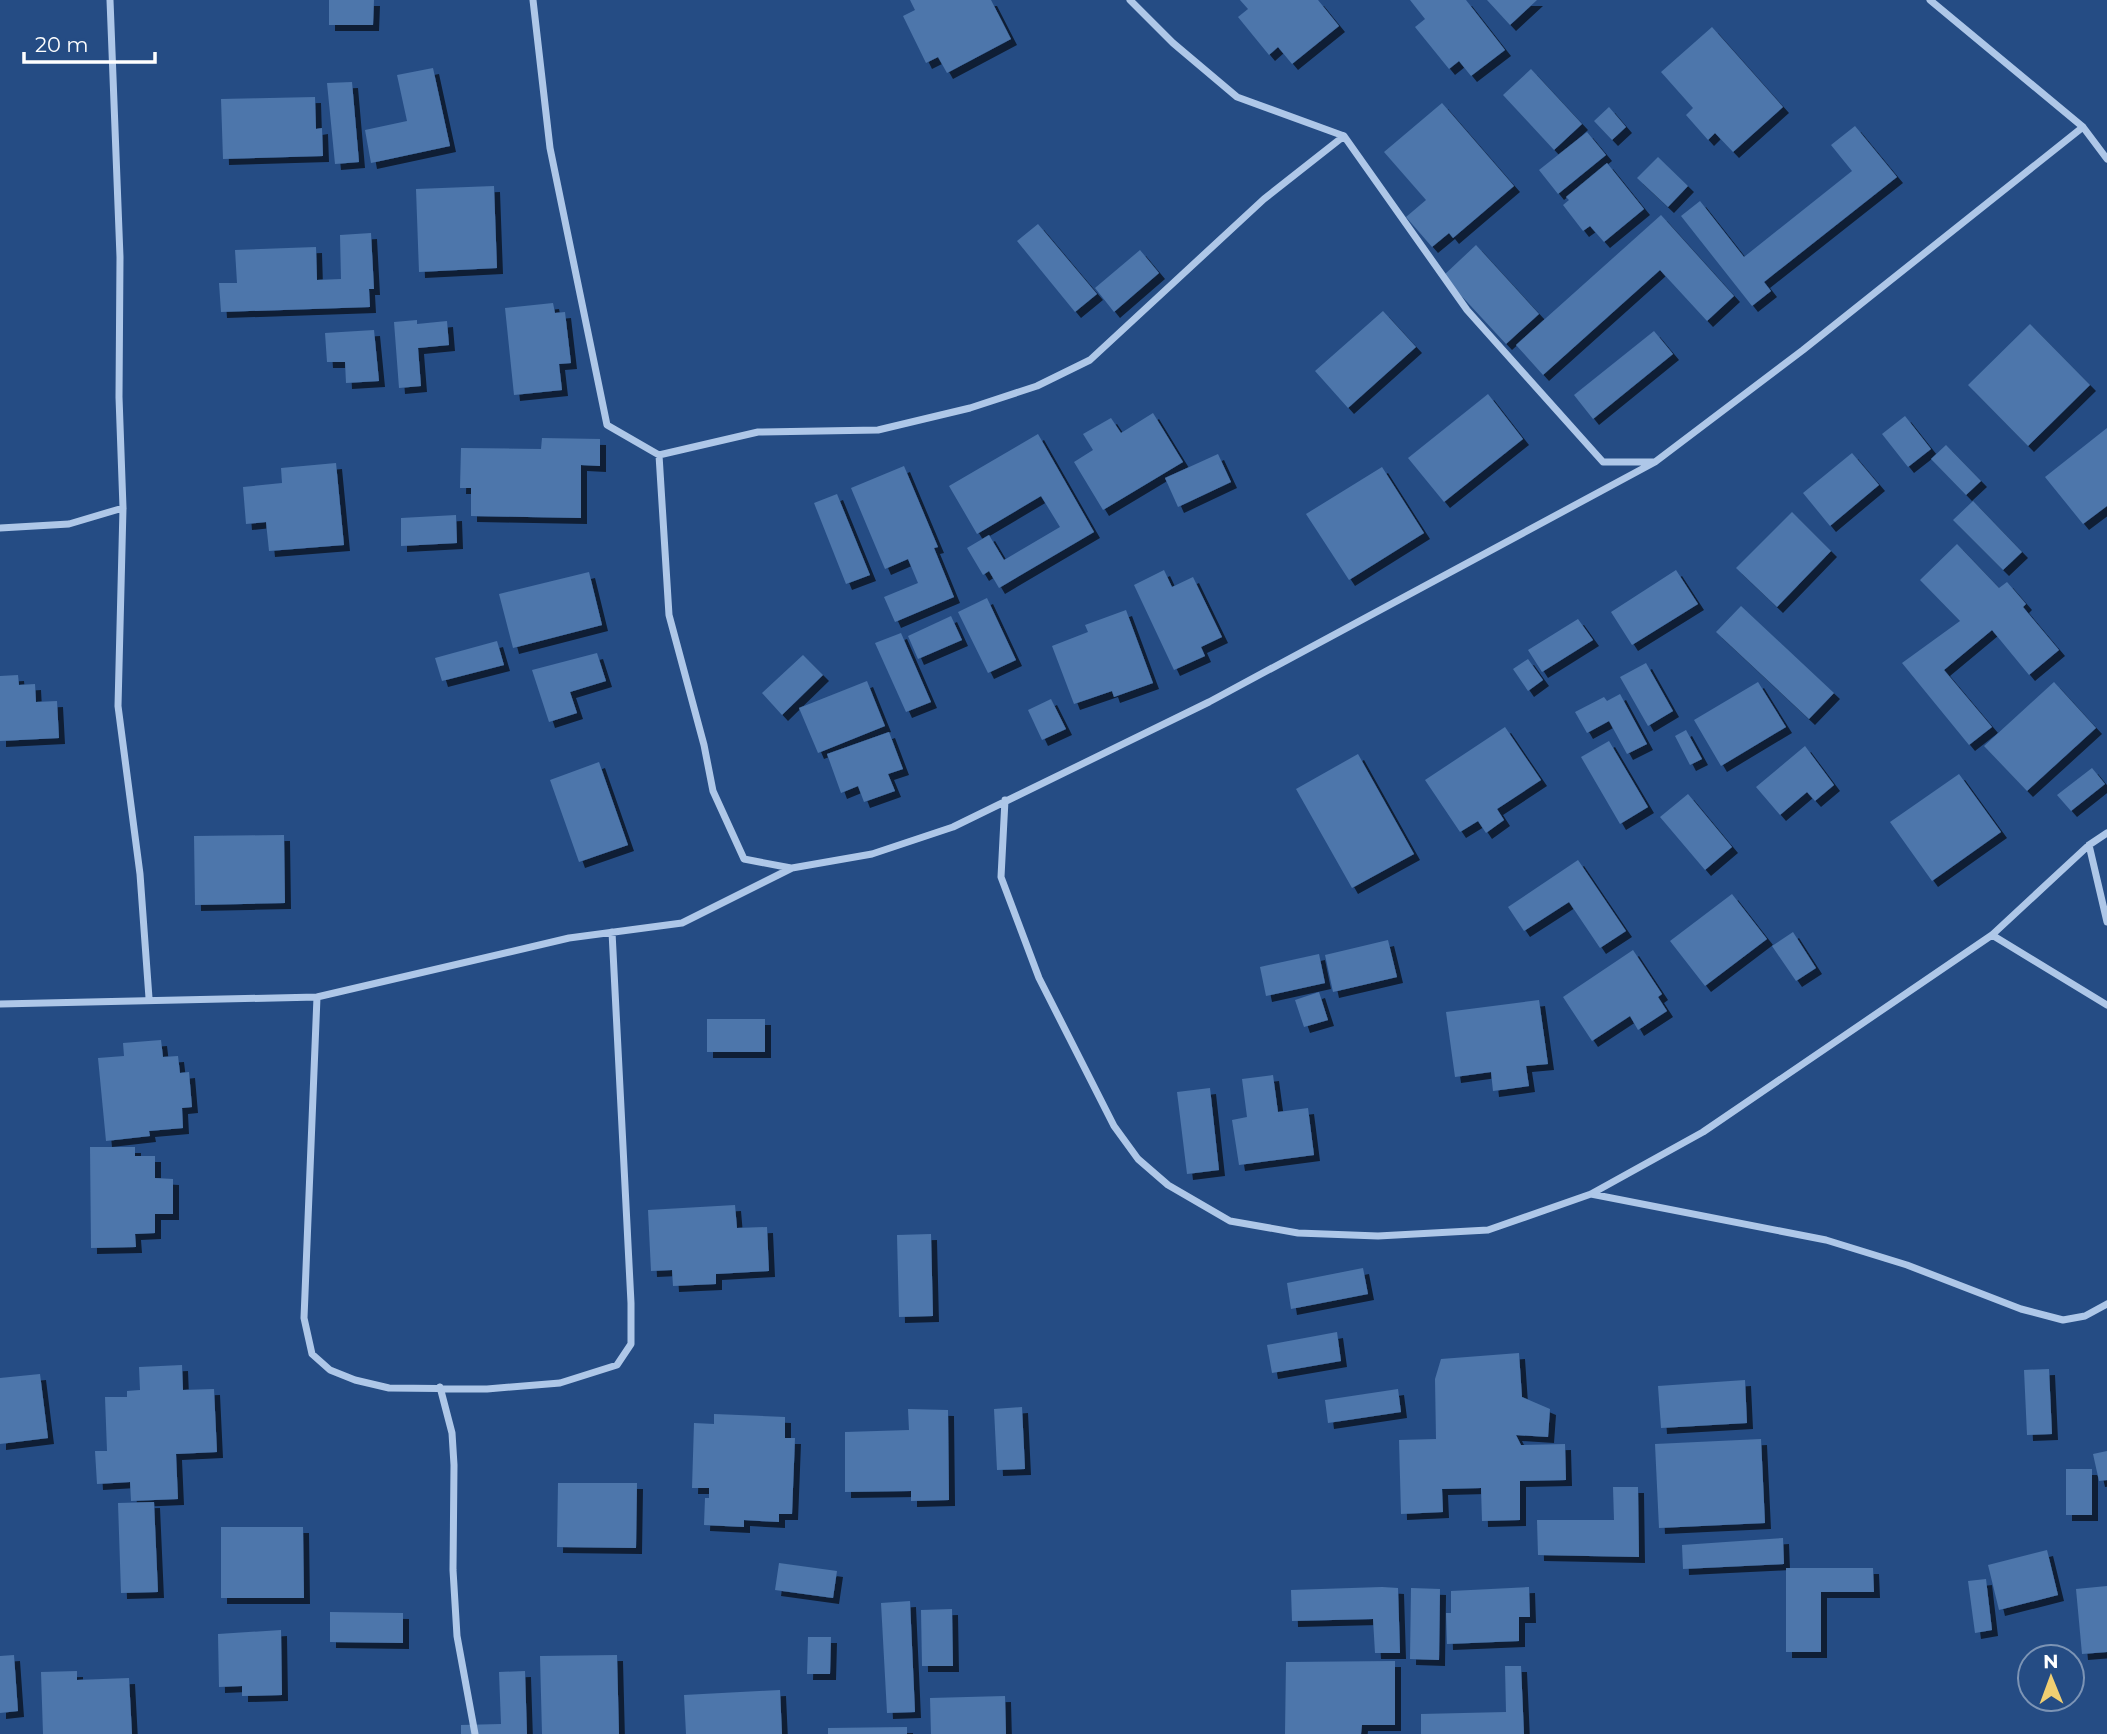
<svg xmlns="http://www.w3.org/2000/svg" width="2107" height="1734" viewBox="0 0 2107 1734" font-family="Montserrat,sans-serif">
<defs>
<filter id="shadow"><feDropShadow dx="6" dy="6" stdDeviation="0" flood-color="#0009"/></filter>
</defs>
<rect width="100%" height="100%" fill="#254c84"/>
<path fill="#4d76ab" filter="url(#shadow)" d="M 329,0 L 374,0 L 373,25 L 329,25 Z
M 910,0 L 991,0 L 1011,39 L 947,73 L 938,57 L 926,63 L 903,16 L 915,10 Z
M 1240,0 L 1318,0 L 1339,26 L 1292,64 L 1278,47 L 1269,55 L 1238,17 L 1248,9 Z
M 1410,0 L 1466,0 L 1505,50 L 1471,76 L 1459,61 L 1449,69 L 1415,27 L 1425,19 Z
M 1487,0 L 1537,0 L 1510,25 Z
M 1712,27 L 1783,107 L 1733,152 L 1715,133 L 1708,140 L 1686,115 L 1693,108 L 1661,72 Z
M 433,68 L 450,146 L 371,163 L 365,130 L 407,121 L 397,75 Z
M 1531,69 L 1582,124 L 1554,150 L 1503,95 Z
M 352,82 L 359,162 L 335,164 L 327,83 Z
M 315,97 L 316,129 L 322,128 L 323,156 L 223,159 L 221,99 Z
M 1442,103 L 1514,186 L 1453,238 L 1449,233 L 1432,247 L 1406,217 L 1426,200 L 1384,152 Z
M 1609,107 L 1626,127 L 1612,140 L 1594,121 Z
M 1855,126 L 1897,177 L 1764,282 L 1771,291 L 1752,306 L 1681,216 L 1700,201 L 1744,257 L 1852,171 L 1831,145 Z
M 1587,132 L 1606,155 L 1558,194 L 1539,170 Z
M 1658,157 L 1688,186 L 1668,207 L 1637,178 Z
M 1607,163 L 1644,209 L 1604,242 L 1590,226 L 1583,231 L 1563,205 L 1569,200 L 1566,197 Z
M 494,186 L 497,268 L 419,272 L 416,189 Z
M 1661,215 L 1734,296 L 1707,321 L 1660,270 L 1543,375 L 1516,345 Z
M 1038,224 L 1097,294 L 1075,312 L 1017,241 Z
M 371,233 L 374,289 L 369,289 L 370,307 L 221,312 L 219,283 L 237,283 L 235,250 L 316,247 L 317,280 L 341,279 L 340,235 Z
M 1476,245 L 1539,314 L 1506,344 L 1443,276 Z
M 1140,250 L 1159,273 L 1114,312 L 1095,288 Z
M 553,303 L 555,313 L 565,312 L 571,363 L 559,364 L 562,390 L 514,395 L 505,308 Z
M 1383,311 L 1416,347 L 1348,408 L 1315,371 Z
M 417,320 L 417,324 L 447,321 L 449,345 L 418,348 L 421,386 L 399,388 L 394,322 Z
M 2030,324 L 2090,385 L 2028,446 L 1968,385 Z
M 374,330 L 379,381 L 346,383 L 345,362 L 327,362 L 325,333 Z
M 1654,331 L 1673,354 L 1593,419 L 1574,395 Z
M 1488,394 L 1523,439 L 1444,502 L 1408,458 Z
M 1153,413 L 1183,462 L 1103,510 L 1074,462 L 1093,450 L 1083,434 L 1111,418 L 1121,433 Z
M 1905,416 L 1931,449 L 1908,467 L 1882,434 Z
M 2107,428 L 2107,506 L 2083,524 L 2045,477 Z
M 1038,434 L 1094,532 L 999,588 L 989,571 L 983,575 L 967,548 L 989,535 L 1004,560 L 1060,527 L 1041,496 L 977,534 L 949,486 Z
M 542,438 L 600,439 L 600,466 L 581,465 L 581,518 L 471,516 L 471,488 L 460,488 L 461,448 L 541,449 Z
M 1946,445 L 1981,481 L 1966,495 L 1931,459 Z
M 1852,453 L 1879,485 L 1830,526 L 1803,493 Z
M 1218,454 L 1231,482 L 1178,507 L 1165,478 Z
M 336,463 L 344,545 L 269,551 L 266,522 L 246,524 L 243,487 L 282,483 L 281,468 Z
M 904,466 L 938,547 L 934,548 L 954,597 L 895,622 L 884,597 L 918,583 L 908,559 L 885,569 L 851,488 Z
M 1382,467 L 1424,533 L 1349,580 L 1306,514 Z
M 837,494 L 870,575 L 846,584 L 814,503 Z
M 1973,501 L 2022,552 L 2003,570 L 1953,520 Z
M 1792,512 L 1831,551 L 1777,607 L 1736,568 Z
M 456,515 L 457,543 L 401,546 L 401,518 Z
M 1957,544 L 1999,588 L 2007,582 L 2026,604 L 2023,607 L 2059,650 L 2029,675 L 1992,630 L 1944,670 L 1992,727 L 1969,745 L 1902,663 L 1960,621 L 1920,580 Z
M 1164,570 L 1172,587 L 1193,577 L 1222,637 L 1201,647 L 1205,656 L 1174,670 L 1134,585 Z
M 1676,570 L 1698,604 L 1632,645 L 1611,612 Z
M 589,572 L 602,625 L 513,648 L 499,594 Z
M 987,598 L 1016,660 L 988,673 L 958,612 Z
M 1741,606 L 1834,693 L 1809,719 L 1716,632 Z
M 1126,610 L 1153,683 L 1114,697 L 1112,691 L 1074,704 L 1052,646 L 1088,632 L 1085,625 Z
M 951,616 L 962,640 L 918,659 L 908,636 Z
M 1578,619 L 1593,640 L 1542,672 L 1528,650 Z
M 901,633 L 931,702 L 906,712 L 875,643 Z
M 497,641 L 504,665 L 442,681 L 435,658 Z
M 597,653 L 606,681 L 570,692 L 577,713 L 549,722 L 532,670 Z
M 803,655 L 823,675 L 782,715 L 762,693 Z
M 1528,659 L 1543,680 L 1528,691 L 1513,669 Z
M 1646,663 L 1673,711 L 1648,726 L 1620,677 Z
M 18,675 L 19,685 L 35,684 L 36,702 L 57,701 L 59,738 L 0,741 L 0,676 Z
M 867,681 L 885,726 L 818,753 L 799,708 Z
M 1758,682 L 1786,727 L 1721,766 L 1694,720 Z
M 2054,682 L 2096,728 L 2027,791 L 1984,746 Z
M 1620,694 L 1647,744 L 1627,754 L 1609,721 L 1587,733 L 1575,712 L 1604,697 L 1607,701 Z
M 1051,699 L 1066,729 L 1042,740 L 1028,710 Z
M 1505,727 L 1541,780 L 1497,809 L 1504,820 L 1486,833 L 1478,821 L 1460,832 L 1425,780 Z
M 1686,730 L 1702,759 L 1690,765 L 1675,736 Z
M 889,732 L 903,769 L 888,774 L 895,791 L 864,802 L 858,786 L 841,793 L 827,754 Z
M 1609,741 L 1648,807 L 1620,824 L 1581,757 Z
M 1805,746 L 1834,785 L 1815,801 L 1807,792 L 1780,815 L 1756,787 Z
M 1358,754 L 1414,854 L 1352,888 L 1296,789 Z
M 599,762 L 628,845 L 579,862 L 550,780 Z
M 2092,768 L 2105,784 L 2071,811 L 2057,795 Z
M 1959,774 L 2001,832 L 1932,881 L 1890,822 Z
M 1688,794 L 1732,847 L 1705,870 L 1660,817 Z
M 284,835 L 285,903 L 195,905 L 194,836 Z
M 1578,860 L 1626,931 L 1600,948 L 1569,902 L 1524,931 L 1508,907 Z
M 1732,894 L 1767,939 L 1705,986 L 1670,941 Z
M 1793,932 L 1816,968 L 1796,981 L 1772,946 Z
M 1388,940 L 1397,977 L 1333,992 L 1325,955 Z
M 1633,950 L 1662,994 L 1658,997 L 1667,1011 L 1638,1030 L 1630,1016 L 1592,1041 L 1563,997 Z
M 1319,954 L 1325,983 L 1266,996 L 1260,967 Z
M 1319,992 L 1328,1020 L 1304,1027 L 1295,1000 Z
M 1539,1000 L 1548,1064 L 1526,1066 L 1529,1086 L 1493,1091 L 1491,1072 L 1455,1077 L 1446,1012 Z
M 707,1019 L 765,1019 L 765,1052 L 707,1052 Z
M 161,1040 L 163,1057 L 178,1056 L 180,1073 L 189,1072 L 192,1107 L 182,1108 L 183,1128 L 149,1131 L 150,1136 L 106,1141 L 98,1058 L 124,1056 L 123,1043 Z
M 1273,1075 L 1278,1112 L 1308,1108 L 1314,1155 L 1239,1165 L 1232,1120 L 1247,1117 L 1242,1079 Z
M 1210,1088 L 1219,1170 L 1187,1174 L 1177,1092 Z
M 90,1147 L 135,1147 L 135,1156 L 155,1156 L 155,1178 L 173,1179 L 173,1214 L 155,1214 L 155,1233 L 135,1234 L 136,1247 L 91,1248 Z
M 735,1205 L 737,1228 L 767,1227 L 769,1271 L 716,1274 L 716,1284 L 673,1286 L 672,1270 L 651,1271 L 648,1210 Z
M 931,1234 L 933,1316 L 899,1317 L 897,1235 Z
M 1363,1268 L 1368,1294 L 1291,1309 L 1287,1283 Z
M 1337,1332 L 1341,1361 L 1272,1373 L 1267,1345 Z
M 1519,1353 L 1522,1397 L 1550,1409 L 1548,1437 L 1516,1435 L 1521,1445 L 1565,1444 L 1566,1480 L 1520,1481 L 1520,1520 L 1482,1521 L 1481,1488 L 1442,1489 L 1443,1512 L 1401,1514 L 1399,1440 L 1436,1439 L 1435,1379 L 1441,1359 Z
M 182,1365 L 183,1390 L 214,1389 L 217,1452 L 176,1454 L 178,1499 L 131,1501 L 130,1482 L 97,1484 L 95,1451 L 107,1451 L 105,1397 L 127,1397 L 127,1391 L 140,1390 L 139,1367 Z
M 2049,1369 L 2052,1434 L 2027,1435 L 2024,1370 Z
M 40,1374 L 48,1438 L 0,1444 L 0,1378 Z
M 1745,1380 L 1747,1423 L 1661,1428 L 1658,1386 Z
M 1398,1389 L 1401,1412 L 1328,1423 L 1325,1400 Z
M 1022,1407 L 1025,1469 L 997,1470 L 994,1409 Z
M 908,1409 L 948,1410 L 949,1500 L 911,1501 L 911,1491 L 845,1492 L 845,1432 L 909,1430 Z
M 714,1414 L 785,1417 L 785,1438 L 795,1438 L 792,1514 L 779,1514 L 779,1522 L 744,1520 L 744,1527 L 704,1525 L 705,1498 L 709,1498 L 709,1488 L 692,1488 L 694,1423 L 714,1424 Z
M 1761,1439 L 1765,1523 L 1659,1528 L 1655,1444 Z
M 2107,1451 L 2107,1480 L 2099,1481 L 2093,1454 Z
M 2066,1469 L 2092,1469 L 2092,1515 L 2066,1515 Z
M 558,1483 L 637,1483 L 636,1548 L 557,1547 Z
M 1613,1487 L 1638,1487 L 1639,1557 L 1538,1555 L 1537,1520 L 1614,1520 Z
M 154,1502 L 158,1592 L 121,1593 L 118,1503 Z
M 221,1527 L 303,1527 L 304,1598 L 221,1598 Z
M 1783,1538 L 1784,1564 L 1683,1569 L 1682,1545 Z
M 2047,1550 L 2058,1595 L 1999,1610 L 1988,1565 Z
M 779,1563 L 837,1571 L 833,1598 L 775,1590 Z
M 1786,1568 L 1873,1568 L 1874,1592 L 1821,1592 L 1821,1652 L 1786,1652 Z
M 1986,1579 L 1992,1630 L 1975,1633 L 1968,1581 Z
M 2107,1586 L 2107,1652 L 2082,1654 L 2076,1589 Z
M 1382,1587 L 1398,1588 L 1400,1653 L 1375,1653 L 1373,1619 L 1292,1621 L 1291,1590 Z
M 1529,1587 L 1530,1617 L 1519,1617 L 1519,1641 L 1447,1644 L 1446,1613 L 1451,1613 L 1451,1591 Z
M 1411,1588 L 1440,1589 L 1439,1660 L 1410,1659 Z
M 910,1601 L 915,1712 L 887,1713 L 881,1603 Z
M 952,1609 L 953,1666 L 922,1666 L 921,1610 Z
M 330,1612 L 403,1613 L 403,1643 L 330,1642 Z
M 281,1630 L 282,1695 L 242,1696 L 242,1686 L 219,1687 L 218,1634 Z
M 808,1637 L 831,1637 L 830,1674 L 807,1674 Z
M 14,1655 L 18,1711 L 0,1713 L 0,1656 Z
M 617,1655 L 619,1734 L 542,1734 L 540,1656 Z
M 1395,1661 L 1395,1725 L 1362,1725 L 1361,1734 L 1285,1734 L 1286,1662 Z
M 1505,1666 L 1521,1666 L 1524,1734 L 1421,1734 L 1421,1714 L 1506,1712 Z
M 77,1671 L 77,1680 L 129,1678 L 132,1734 L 43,1734 L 41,1672 Z
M 525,1671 L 527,1734 L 461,1734 L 461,1725 L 501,1724 L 499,1672 Z
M 780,1690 L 782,1734 L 686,1734 L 684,1695 Z
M 1005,1696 L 1006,1734 L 931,1734 L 930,1698 Z
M 907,1727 L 907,1734 L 828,1734 L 828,1728 Z"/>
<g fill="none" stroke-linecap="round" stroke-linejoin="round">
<path stroke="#aec7e8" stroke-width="7" d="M 110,0 L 120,257 L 119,397 L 123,508 L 118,706 L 140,874 L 149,998
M 533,0 L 550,148 L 607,425 L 659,455 L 669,615 L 704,745 L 713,791 L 744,859 L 791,868
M 1130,0 L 1173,43 L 1237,97 L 1344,136 L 1467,310 L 1603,462 L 1654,462
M 1930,0 L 2083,127 L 2107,159
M 659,455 L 758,432 L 878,430 L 970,408 L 1037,386 L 1090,360 L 1264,199 L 1344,136
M 0,528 L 69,524 L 123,508
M 1005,800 L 1001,877 L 1039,978 L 1114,1126 L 1138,1159 L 1168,1185 L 1230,1221 L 1298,1233 L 1378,1236 L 1488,1230 L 1591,1194 L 1703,1132 L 1992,935 L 2089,845 L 2107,833
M 2089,845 L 2107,922
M 1992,935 L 2107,1005
M 317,997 L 304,1318 L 312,1354 L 330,1370 L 355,1380 L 389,1388 L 487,1389 L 560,1383 L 617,1365 L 631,1344 L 631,1303 L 612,932
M 0,1004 L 317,997 L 569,938 L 682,923 L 792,868 L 872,854 L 953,827 L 1209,702 L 1655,462 L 1803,350 L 2083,127
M 1591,1194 L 1826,1240 L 1907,1265 L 2021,1309 L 2063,1320 L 2085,1316 L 2107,1304
M 440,1387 L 452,1433 L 454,1465 L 453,1570 L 457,1636 L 475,1734"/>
</g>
<g transform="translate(2051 1678) rotate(359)"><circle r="33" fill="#254c84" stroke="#7c94b5" stroke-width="2"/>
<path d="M0-5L12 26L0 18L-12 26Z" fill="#f1cf72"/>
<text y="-10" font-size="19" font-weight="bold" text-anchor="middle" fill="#ffffff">N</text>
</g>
<path d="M24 52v10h131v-10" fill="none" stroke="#ffffff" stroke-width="3.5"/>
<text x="35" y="52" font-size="21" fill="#ffffff" stroke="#254c84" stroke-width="5" paint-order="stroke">20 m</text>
</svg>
